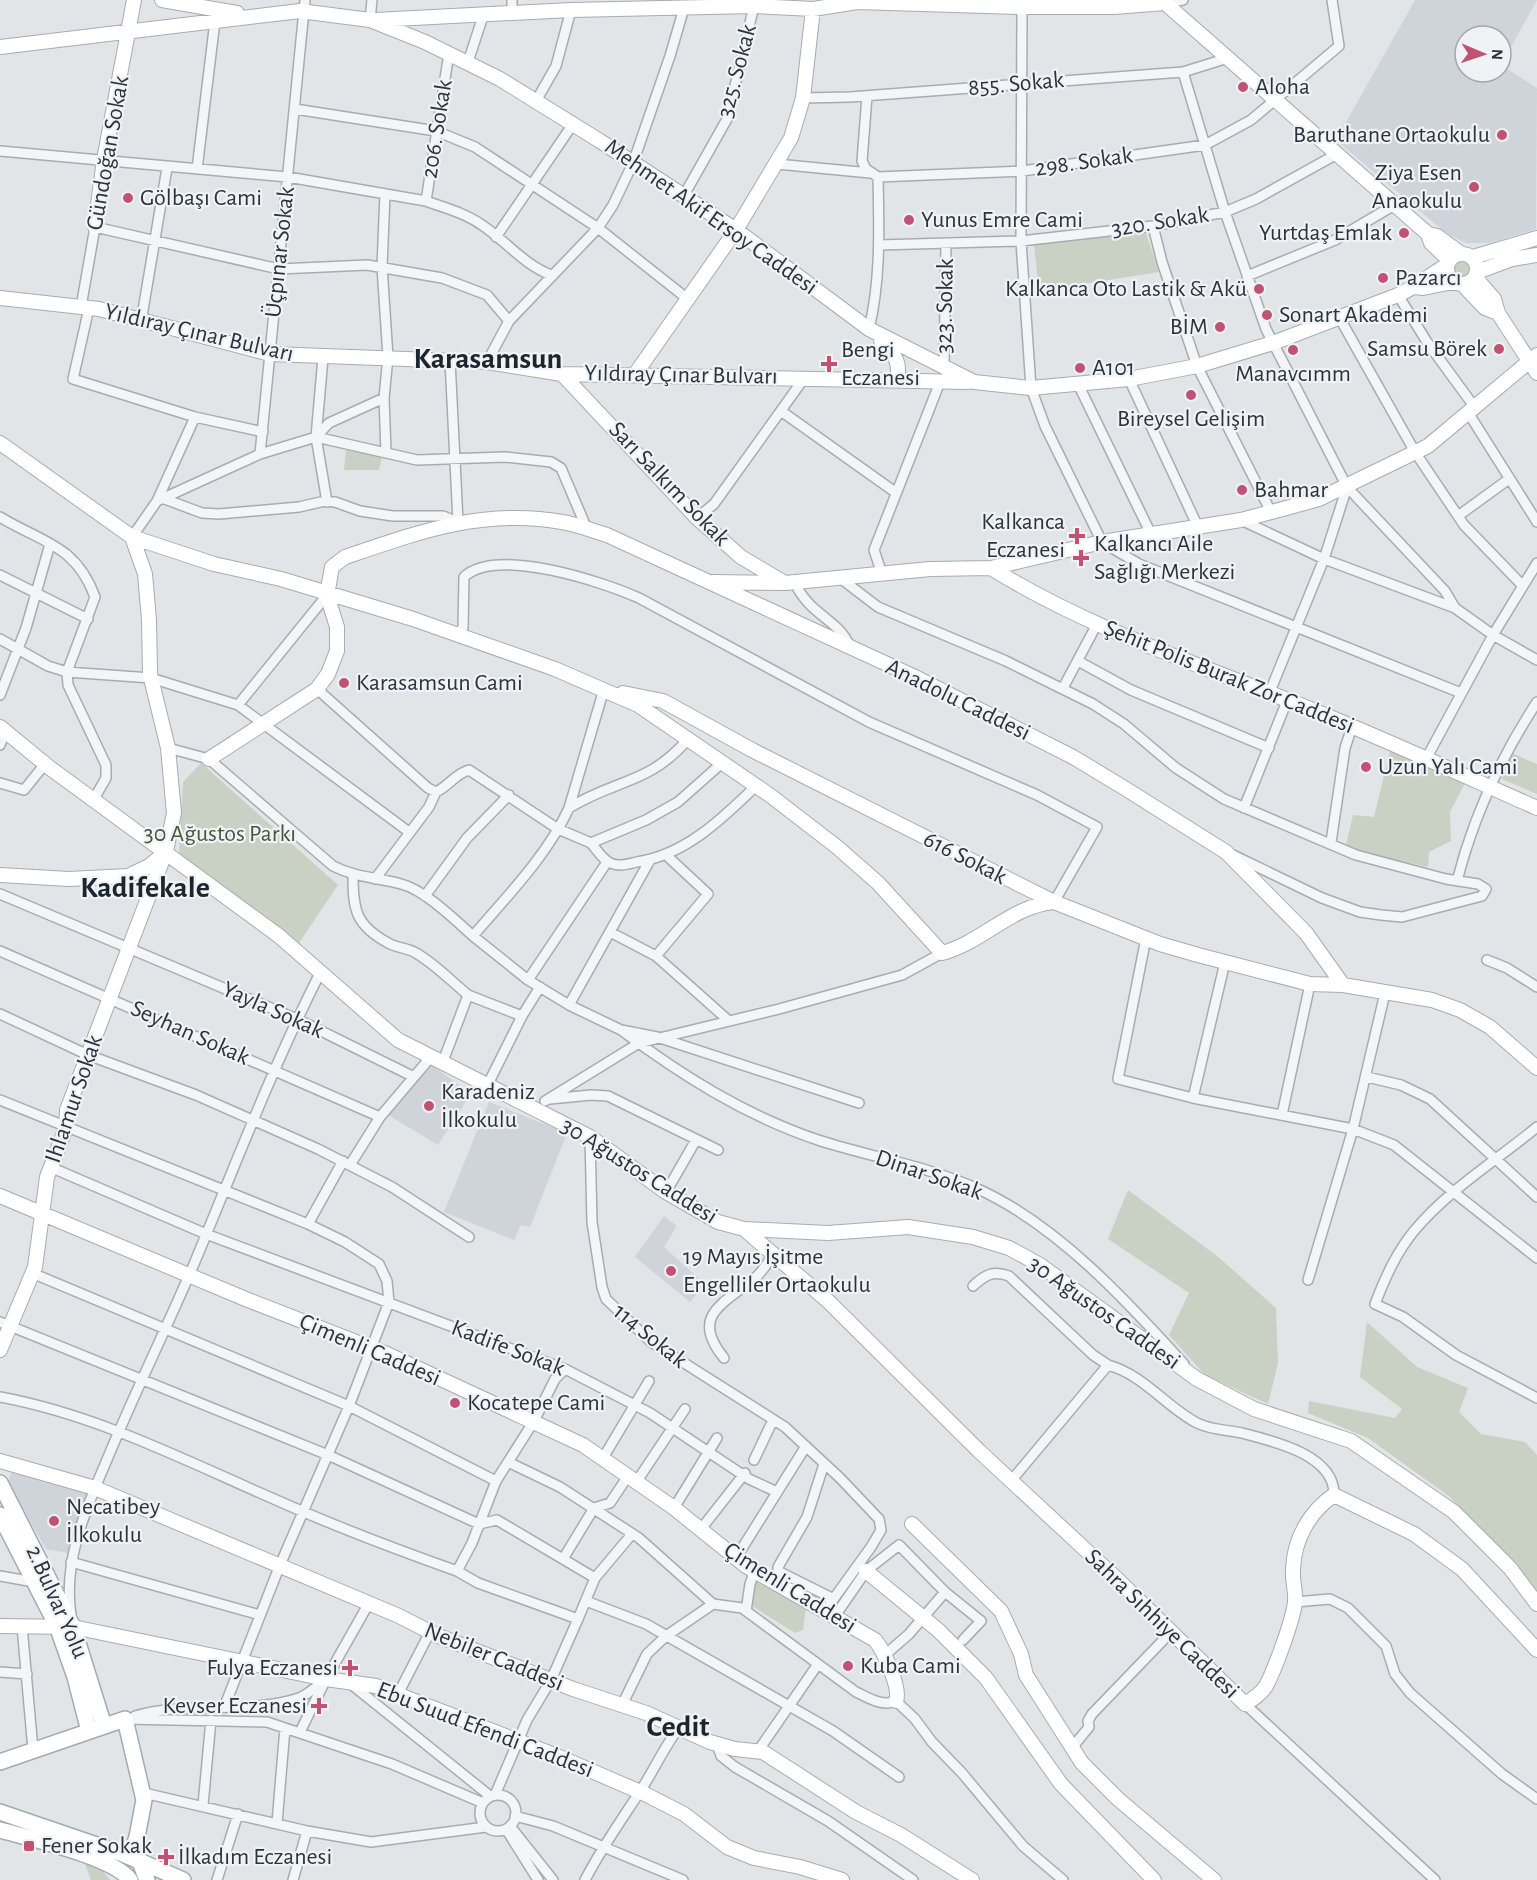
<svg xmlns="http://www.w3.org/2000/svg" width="1537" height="1880" viewBox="0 0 1537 1880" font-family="'Alegreya Sans',sans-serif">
<rect width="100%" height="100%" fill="#e1e5e8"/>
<path fill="#cfd4da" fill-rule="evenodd" d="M 1415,0 L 1537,0 L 1501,65 L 1537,88 L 1536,229 L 1490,243 L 1466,243 L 1446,233 L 1336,140 ZM 1465,36 L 1501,36 L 1501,72 L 1465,72 Z
M 432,1065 L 471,1094 L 438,1145 L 388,1115 Z
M 489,1102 L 567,1133 L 530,1227 L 521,1225 L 514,1240 L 444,1212 Z
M 664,1216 L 677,1226 L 664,1247 L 705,1284 L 690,1302 L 635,1257 Z
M 12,1470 L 87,1494 L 68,1553 L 46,1549 L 8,1483 Z"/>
<path fill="#c8d1c3" d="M 1146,233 L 1159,272 L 1039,291 L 1034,244 Z
M1451 268a11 11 0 1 1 22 0a11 11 0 1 1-22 0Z
M 346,450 L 382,457 L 379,470 L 344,470 Z
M 1390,751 L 1466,781 L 1450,812 L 1451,841 L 1429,852 L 1428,867 L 1359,852 L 1346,845 L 1353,815 L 1374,817 Z
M 1511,753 L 1537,764 L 1537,794 L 1502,779 Z
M 201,763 L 338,885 L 299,943 L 179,853 L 183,782 Z
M 1128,1190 L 1217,1256 L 1276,1308 L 1278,1363 L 1268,1404 L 1205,1375 L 1169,1335 L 1189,1293 L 1108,1239 Z
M 1367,1322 L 1417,1367 L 1468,1388 L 1459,1412 L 1481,1434 L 1525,1442 L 1537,1455 L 1537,1595 L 1450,1497 L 1368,1438 L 1308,1413 L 1309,1401 L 1395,1418 L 1402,1409 L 1360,1377 Z
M 755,1575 L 806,1606 L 803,1630 L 795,1633 L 749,1604 Z
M 84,1861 L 99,1866 L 110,1880 L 91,1880 Z"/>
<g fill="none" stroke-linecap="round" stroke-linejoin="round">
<defs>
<path id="street" d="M 512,0 L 512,12
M 1165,3 L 1183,0
M 1022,7 L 1021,241 L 1031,388 L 1045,426 L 1102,542 L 1139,564 L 1461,693
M 370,20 L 372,0
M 449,53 L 426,201 C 445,208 465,213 482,225 C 506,241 523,264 551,275
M 468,62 L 484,13
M 1183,72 L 1225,212 L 1266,329 L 1347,487 L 1324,559 L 1269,694
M 867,96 L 862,161 L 866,169 L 878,177 C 879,228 881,279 869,329
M 803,98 L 850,97 L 1183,72 L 1228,58
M 536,101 L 556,66 L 571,10
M 295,109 L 436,131 L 475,147 L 598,228 L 689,300
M 0,151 L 288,177 L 426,201
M 777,164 L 870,173
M 197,169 L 215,21
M 878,177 L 1022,171 L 1205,145 L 1251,120 L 1339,46 L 1332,0
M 683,197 L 727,119 L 754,6
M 1153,226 L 1162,262 L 1197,366 L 1271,512
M 496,237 L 573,124
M 879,245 L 1021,241 L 1153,226 L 1225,212 L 1256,199 L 1337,154
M 1247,276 L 1335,240 L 1396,204
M 1398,295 L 1427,342 L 1476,409
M 81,307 L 95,227 L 279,269 L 367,265 L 442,278 L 487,295 L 509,321
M 89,308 L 73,379 L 195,417 L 263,432
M 1339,317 L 1415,452 L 1464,525 L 1522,585
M 141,322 L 167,168
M 487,362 L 509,321 L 598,228 L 613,205 L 633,163 L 670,56 L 684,8
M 944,368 L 946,245
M 1129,379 L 1198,527
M 1078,384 L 1151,534
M 384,398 L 388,357 L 382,267 L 385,194
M 781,411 L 895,492
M 1469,414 L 1537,522
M 316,437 L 323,358
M 260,454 L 316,437 L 417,460 L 505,457 L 551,462 L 561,468 L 587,529
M 1347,487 L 1445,591 L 1455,608
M 162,498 L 202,513 L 219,514 L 299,507 L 325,501 L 335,502 L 360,511 L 393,516 L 443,516 L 458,522 L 450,360
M 157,501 L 195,417
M 327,502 L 316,437 L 329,423 L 384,398 L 386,452
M 1458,516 L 1509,479
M 0,517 C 43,543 76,545 95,597 L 67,672 L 68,685 L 106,765 L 106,778 L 94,799
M 697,518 L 714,504 L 805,377
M 1241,520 L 1324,559 L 1455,608 L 1493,635 L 1537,660
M 132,537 L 157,501 L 260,454 L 305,0
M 882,574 L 874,550 L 940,382
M 0,575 L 88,619
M 840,578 L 878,607 L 1006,661 L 1093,704 L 1124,724 L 1176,768 L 1224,799 L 1356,855 L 1446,879 L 1478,884 L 1486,889 L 1482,896 L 1402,917 L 1381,915 L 1360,912 L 1322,898 L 1233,855
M 795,583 C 810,616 839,619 850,647
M 456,634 L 463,628 L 464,577 C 496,546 603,582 639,598 L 869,722 L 1037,795 L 1097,827 L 1054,902
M 0,639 L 48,666 L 67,672 L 151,678 L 238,705 L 327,595
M 1078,661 L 1131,690 L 1269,748
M 1063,688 L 1097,624
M 317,689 L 428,788 L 436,792 C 450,785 455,774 469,770 L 558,829 L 591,843
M 0,695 L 26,628 L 50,544
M 238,705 L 409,832
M 0,745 L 5,732
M 168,748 L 209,759 L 333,866 C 357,878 376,877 401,884 C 425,890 455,920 473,936 C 507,896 547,856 569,808 L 604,689
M 1426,759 L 1493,635 L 1537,563
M 722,763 L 678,802 L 646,820 L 591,843 C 597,850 602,859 610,863 C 619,867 628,864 637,862 C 685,855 722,819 755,787
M 0,783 L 24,790 L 45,764
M 569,808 C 615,779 649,785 688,739
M 1244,808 L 1287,701
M 1331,842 L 1345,748 L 1352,727
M 665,854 L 708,894 L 656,956 L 729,1021
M 353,876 C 353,911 356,926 390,944 C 398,948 408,948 416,953 C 435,964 451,981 468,995 L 442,1064
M 375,879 L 429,807 L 436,792
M 1457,881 C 1473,818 1501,757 1537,702
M 0,894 L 297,1019 L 414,1077
M 425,896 L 467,838 L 509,795
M 610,932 L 656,956
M 473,936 L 528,980 L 569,1005 L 621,1030 L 657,1037 L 859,1103
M 1146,938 L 1118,1079 L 1193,1098
M 0,951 L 380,1117
M 1487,960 L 1507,968 L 1537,987
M 1225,962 L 1193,1098 L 1353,1129 L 1385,993
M 528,980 L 607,862
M 468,995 L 522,1016 L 487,1086
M 569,1005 L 650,860
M 0,1014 L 88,1055 L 196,1095 L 318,1149 L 392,1187 L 469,1237
M 522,1016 L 540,987
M 621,1030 C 681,1075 746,1116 818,1140 C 871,1157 927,1166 978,1189 C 1057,1225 1126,1300 1184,1364
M 1367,1077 L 1401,1085 L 1430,1099 L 1537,1197
M 550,1099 L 591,1095 L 608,1096 L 718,1150
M 0,1100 L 308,1224
M 545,1101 L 639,1043 L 779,1009 L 902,975 L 942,953
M 1282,1115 L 1310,984
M 1537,1127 C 1497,1160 1448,1190 1414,1231 C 1396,1253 1385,1278 1375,1304 L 1403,1317 L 1456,1355 L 1537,1398
M 590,1137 L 592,1222 L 602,1287 L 606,1299 L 651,1342 L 785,1427 L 840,1478 L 879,1519 L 881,1530 L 871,1547 L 832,1601
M 350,1165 L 380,1117 L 430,1058
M 50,1167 L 206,1234 L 565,1369 L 650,1413 L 749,1479 L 777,1492
M 666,1192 L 696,1140
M 32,1273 L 349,1406 L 496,1481
M 1308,1280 L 1353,1129 L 1394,1145 L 1537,1258
M 973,1286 C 985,1275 993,1270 1009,1276 L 1093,1355 L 1108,1365
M 0,1322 L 328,1455 L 479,1524 L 497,1520 L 595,1578 L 578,1619 L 478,1583 L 457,1571
M 724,1358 C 689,1315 724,1304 756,1277 C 763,1271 768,1262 773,1255
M 0,1397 C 97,1415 184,1460 274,1499 C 334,1526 395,1549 457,1571 L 472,1543 L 496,1481 L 534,1421 L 555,1379 L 565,1369
M 603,1458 L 649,1381
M 754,1460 L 773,1420
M 508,1462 L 560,1487 L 639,1538 L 713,1604
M 824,1464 L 807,1517 L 778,1567 L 778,1571 L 830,1597 L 830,1604
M 637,1481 L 685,1409
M 1011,1481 L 1108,1365 C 1144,1375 1165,1406 1197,1423 C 1211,1430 1227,1430 1242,1433 C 1273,1441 1335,1455 1334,1495
M 674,1508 L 717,1438
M 701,1529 L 745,1473
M 736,1558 L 806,1446
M 563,1559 L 594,1508 L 610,1503 L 628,1476
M 71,1562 L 260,1615
M 0,1576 L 34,1582
M 595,1578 L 632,1534
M 586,1601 L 646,1624 L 833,1731 L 899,1777
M 1295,1602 L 1330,1599 L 1348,1608 L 1386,1646 L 1395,1674 L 1410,1693 L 1502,1774 L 1537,1799
M 746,1611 L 750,1584 L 755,1570
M 71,1615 C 62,1557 89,1503 111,1450 C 137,1388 167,1327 194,1264 C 235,1166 272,1068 320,973
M 835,1616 L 866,1571 L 899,1545 L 945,1592 L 981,1621 L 963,1640
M 22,1626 L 33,1750
M 885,1655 L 909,1634 L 945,1592
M 0,1672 L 27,1674
M 351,1684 L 490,1796
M 398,1694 L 430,1632
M 1245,1704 L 1435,1880
M 225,1705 L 280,1565 L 349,1406 L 389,1302 L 387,1281 L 379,1264 L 345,1242 L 308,1224 L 343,1161
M 622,1705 L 647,1654 L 666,1636 L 713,1604 L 742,1608 L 856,1692 C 869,1698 882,1707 896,1701 L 915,1719 L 932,1742 L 962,1773 L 1023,1846 L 1063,1880
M 135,1716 C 188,1700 249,1715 299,1698 C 309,1694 318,1685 326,1679
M 125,1719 L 267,1722 L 392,1764 L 483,1803
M 300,1732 L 326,1679 L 369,1603
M 717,1744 L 721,1756 L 735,1767 L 828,1821 L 913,1880
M 1071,1749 L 1089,1727 L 1088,1721 L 1092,1714 L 1172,1631
M 758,1751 L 818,1664
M 144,1793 L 307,1831 L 371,1842 L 486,1827
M 495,1795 L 527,1720 L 551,1680 L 578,1619
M480 1813a18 18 0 1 1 36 0a18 18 0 1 1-36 0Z
M 203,1805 L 211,1720
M 515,1816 L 553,1826 L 683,1880
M 277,1823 L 285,1728
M 510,1826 L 553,1880
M 506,1829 L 538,1880
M 217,1880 L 238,1814
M 293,1880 L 307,1831
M 585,1880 C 601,1849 620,1822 639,1793 C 653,1772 663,1749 678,1729"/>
<path id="secondary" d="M 162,0 L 237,13
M 375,20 L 571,10 L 754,6 L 813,9 L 857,2 L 1022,7 L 1114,7 L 1165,3 L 1428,234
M 0,47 L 300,11 L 370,20 L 425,42 L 500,79 L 600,141 L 736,230 L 869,329 L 974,382 L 1031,388 L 1129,379 L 1197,366 L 1273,343 L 1398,295 C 1416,287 1430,275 1447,265
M 95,227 L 104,160 L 134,0
M 1428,234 L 1437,236 L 1460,253
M 1428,234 L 1431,243 L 1449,260
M1447 269a15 15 0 1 1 30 0a15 15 0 1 1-30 0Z
M 1473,257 L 1537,238
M 1477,272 L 1512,259 L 1537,255
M 1475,277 L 1494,299 L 1498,313 L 1537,373
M 1462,284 L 1485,308 L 1498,313
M 1415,287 L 1423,288 L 1453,282
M 0,298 L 99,309 L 270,354 L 487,362 L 562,374 L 968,382
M 881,341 C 894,353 901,362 897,380
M 636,373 L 736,230 L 791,138 L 803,98 L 813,9
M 562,374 L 697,518 L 741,557 L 783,582
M 0,443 L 132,537 L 214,564 L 281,579 L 413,619 L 555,669 L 638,705 L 771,796 L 837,847 L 878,883 L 942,953 C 983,942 1011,906 1054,902
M 991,568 C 1094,632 1208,667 1320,713 C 1393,743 1465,776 1537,808
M 713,582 L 785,583 L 930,569 L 991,568 L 1102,542 L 1241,520 L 1279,510 L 1319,499 L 1428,446 L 1537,355
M 623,693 L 663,701 L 752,750 L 1054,902 L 1160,944 L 1198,955 L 1310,984 L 1343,985 L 1432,1000 L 1460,1010 L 1490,1027 L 1537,1068
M 0,727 L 50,768 L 279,936 L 398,1040 L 590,1137 L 666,1192 L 718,1222 L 744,1229 L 828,1233 L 908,1227 L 973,1237 L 1009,1248 L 1040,1265 L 1197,1379 L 1254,1409 L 1351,1441 L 1454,1512 L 1510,1568 L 1537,1604
M 209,759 L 317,689 L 328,674 L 337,651 L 337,627 L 327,595 L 332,567 L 345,557 C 419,532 483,508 562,522 C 577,524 592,531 607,535 L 913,676 L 1073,757 L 1126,789 L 1226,852 L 1306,933 L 1343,985
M 0,875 L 69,879 L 128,876 L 149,866 L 165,853
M 0,1196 L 248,1300 L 387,1354 L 583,1445 L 674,1508 L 746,1566 L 875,1640 C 884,1651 901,1688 896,1701
M 744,1229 L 829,1302 L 979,1451 L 1117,1579 L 1245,1704 C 1253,1699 1261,1694 1266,1686 C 1275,1669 1293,1620 1295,1602 C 1296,1591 1292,1580 1293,1569 C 1294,1539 1310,1511 1334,1495 L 1414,1534 L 1462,1569 L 1537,1650
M 0,1350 L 35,1267 L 47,1177 L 66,1128 L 67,1110 L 166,851 L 174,813 L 168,748 L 150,674 L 149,620 L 145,574 L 132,537
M 0,1461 L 95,1488 L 399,1616 L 436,1635 L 573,1689 L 646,1713 L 710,1742 L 735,1749 L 763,1752 L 856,1812 L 901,1835 L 972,1880
M 912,1524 L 1001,1611 L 1021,1654 L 1026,1675 L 1082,1763 L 1118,1799 L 1214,1880
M 866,1571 L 938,1630 L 986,1678 L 1061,1784 L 1154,1880
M 0,1626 L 73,1627 L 326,1679 L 376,1686 L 557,1756 L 645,1794 L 684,1814 L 727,1847 L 754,1858 L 800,1867 L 842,1880"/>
<path id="primary" d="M 0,1483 L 73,1627 L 104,1726
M 0,1515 L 57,1626 L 75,1677 L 89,1731
M 0,1762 L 125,1719 L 144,1800 L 137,1837 L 130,1856
M 0,1812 L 123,1854 L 183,1880
M 0,1830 C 29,1838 114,1857 130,1880
M 140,1862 L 147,1880"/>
</defs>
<use href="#street" stroke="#a7acb2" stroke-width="12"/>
<use href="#secondary" stroke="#a7acb2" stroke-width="16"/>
<use href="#primary" stroke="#a1abb2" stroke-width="18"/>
<use href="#street" stroke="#f3f5f7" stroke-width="9"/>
<use href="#secondary" stroke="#fff" stroke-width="14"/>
<use href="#primary" stroke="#fff" stroke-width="15"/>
</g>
<g fill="#c05372" stroke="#f0f3f6" stroke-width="2">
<circle cx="1243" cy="87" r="6"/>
<circle cx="1502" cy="135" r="6"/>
<circle cx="1474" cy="187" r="6"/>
<circle cx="128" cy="198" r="6"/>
<circle cx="909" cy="220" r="6"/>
<circle cx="1404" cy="233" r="6"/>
<circle cx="1383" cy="278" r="6"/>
<circle cx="1259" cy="289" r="6"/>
<circle cx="1267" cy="315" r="6"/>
<circle cx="1220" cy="327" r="6"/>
<circle cx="1499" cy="349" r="6"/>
<circle cx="1293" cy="350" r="6"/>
<path d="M826 355h6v6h6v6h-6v6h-6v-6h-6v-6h6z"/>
<circle cx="1080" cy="368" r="6"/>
<circle cx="1191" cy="395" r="6"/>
<circle cx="1242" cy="490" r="6"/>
<path d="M1074 527h6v6h6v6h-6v6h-6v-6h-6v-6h6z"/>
<path d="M1078 549h6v6h6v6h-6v6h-6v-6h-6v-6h6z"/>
<circle cx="344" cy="683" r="6"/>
<circle cx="1366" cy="767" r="6"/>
<circle cx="429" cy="1106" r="6"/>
<circle cx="671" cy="1271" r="6"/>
<circle cx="455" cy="1403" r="6"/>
<circle cx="54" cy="1521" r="6"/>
<circle cx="848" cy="1666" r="6"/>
<path d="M347 1659h6v6h6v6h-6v6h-6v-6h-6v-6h6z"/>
<path d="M316 1697h6v6h6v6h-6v6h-6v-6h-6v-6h6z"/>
<rect x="23" y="1840" width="12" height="12" rx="3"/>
<path d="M163 1848h6v6h6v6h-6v6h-6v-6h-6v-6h6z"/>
</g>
<g text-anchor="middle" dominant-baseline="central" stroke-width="4.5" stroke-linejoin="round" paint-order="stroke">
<g font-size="24" fill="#2b343e" stroke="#f0f3f6">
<text transform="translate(737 71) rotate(-75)">325. Sokak</text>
<text transform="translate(1016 84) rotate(-5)">855. Sokak</text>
<text transform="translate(437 129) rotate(-81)">206. Sokak</text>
<text transform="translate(108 153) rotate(-80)">Gündoğan Sokak</text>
<text transform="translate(1084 162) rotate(-8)">298. Sokak</text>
<text transform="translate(711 217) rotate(35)">Mehmet Akif Ersoy Caddesi</text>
<text transform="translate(1160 222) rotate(-9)">320. Sokak</text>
<text transform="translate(280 252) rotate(-84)">Üçpınar Sokak</text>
<text transform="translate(945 306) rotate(-89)">323. Sokak</text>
<text transform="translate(199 333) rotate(13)">Yıldıray Çınar Bulvarı</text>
<text transform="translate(681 375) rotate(1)">Yıldıray Çınar Bulvarı</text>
<text transform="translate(669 484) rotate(46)">Sarı Salkım Sokak</text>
<text transform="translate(1229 677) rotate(22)">Şehit Polis Burak Zor Caddesi</text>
<text transform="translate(958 700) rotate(26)">Anadolu Caddesi</text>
<text transform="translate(965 858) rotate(27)">616 Sokak</text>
<text transform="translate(273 1010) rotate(24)">Yayla Sokak</text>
<text transform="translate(190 1033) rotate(24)">Seyhan Sokak</text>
<text transform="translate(74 1099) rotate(-71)">Ihlamur Sokak</text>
<text transform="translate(639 1171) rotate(32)">30 Ağustos Caddesi</text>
<text transform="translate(929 1175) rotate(19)">Dinar Sokak</text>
<text transform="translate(1104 1313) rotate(35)">30 Ağustos Caddesi</text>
<text transform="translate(650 1336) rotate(39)">114 Sokak</text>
<text transform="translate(508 1348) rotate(21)">Kadife Sokak</text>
<text transform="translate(370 1350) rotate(23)">Çimenli Caddesi</text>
<text transform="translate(790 1588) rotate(32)">Çimenli Caddesi</text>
<text transform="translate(57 1602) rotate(66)">2.Bulvar Yolu</text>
<text transform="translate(1162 1624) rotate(44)">Sahra Sıhhiye Caddesi</text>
<text transform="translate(494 1657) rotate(22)">Nebiler Caddesi</text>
<text transform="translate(485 1730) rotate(21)">Ebu Suud Efendi Caddesi</text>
</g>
<g font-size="24" fill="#2b343e" stroke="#f0f3f6" text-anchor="start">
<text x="1255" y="87">Aloha</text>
<text x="1490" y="135" text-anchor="end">Baruthane Ortaokulu</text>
<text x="1462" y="173" text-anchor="end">Ziya Esen<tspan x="1462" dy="28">Anaokulu</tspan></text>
<text x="140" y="198">Gölbaşı Cami</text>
<text x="921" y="220">Yunus Emre Cami</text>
<text x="1392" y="233" text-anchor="end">Yurtdaş Emlak</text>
<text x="1395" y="278">Pazarcı</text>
<text x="1247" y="289" text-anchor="end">Kalkanca Oto Lastik &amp; Akü</text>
<text x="1279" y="315">Sonart Akademi</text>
<text x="1208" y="327" text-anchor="end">BİM</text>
<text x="1487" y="349" text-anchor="end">Samsu Börek</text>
<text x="841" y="350">Bengi<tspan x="841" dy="28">Eczanesi</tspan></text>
<text x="1092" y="368">A101</text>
<text x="1293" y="374" text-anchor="middle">Manavcımm</text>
<text x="1191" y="419" text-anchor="middle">Bireysel Gelişim</text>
<text x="1254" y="490">Bahmar</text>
<text x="1065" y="522" text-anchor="end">Kalkanca<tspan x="1065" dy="28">Eczanesi</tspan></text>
<text x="1094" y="544">Kalkancı Aile<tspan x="1094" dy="28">Sağlığı Merkezi</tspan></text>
<text x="356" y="683">Karasamsun Cami</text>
<text x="1378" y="767">Uzun Yalı Cami</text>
<text x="441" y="1092">Karadeniz<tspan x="441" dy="28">İlkokulu</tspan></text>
<text x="683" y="1257">19 Mayıs İşitme<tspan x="683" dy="28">Engelliler Ortaokulu</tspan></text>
<text x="467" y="1403">Kocatepe Cami</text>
<text x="66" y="1507">Necatibey<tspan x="66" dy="28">İlkokulu</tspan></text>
<text x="860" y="1666">Kuba Cami</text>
<text x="338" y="1668" text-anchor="end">Fulya Eczanesi</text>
<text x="307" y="1706" text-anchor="end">Kevser Eczanesi</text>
<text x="41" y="1846">Fener Sokak</text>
<text x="178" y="1857">İlkadım Eczanesi</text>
</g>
<g font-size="24" fill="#44583a" stroke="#f0f3f6">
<text x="220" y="834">30 Ağustos Parkı</text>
</g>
<g font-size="30" font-weight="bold" fill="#1d252f" stroke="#f0f3f6">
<text x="488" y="359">Karasamsun</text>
<text x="145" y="888">Kadifekale</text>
<text x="678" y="1727">Cedit</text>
</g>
</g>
<g transform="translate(1483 54) rotate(92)"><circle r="28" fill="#f0f3f6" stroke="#a1a7ac" stroke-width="1.5"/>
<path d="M0-4.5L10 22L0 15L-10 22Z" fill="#c05372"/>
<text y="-9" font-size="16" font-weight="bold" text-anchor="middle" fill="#2b343e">N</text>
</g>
</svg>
